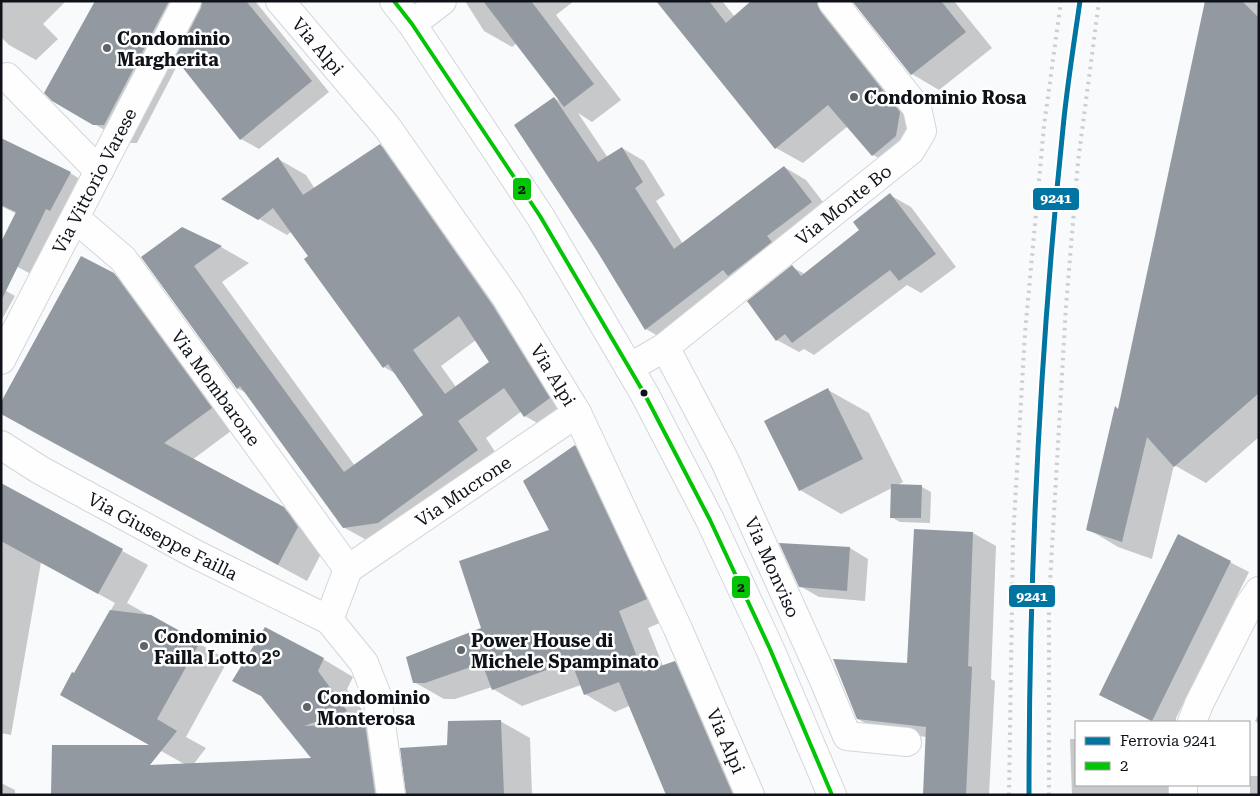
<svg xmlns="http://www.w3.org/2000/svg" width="1260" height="796" viewBox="0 0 1260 796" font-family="'Roboto Serif',serif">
<rect width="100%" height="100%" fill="#f8fafc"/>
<path fill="#0003" fill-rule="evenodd" d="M 1,1 L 66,1 L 43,24 L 58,39 L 36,60 L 9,45 L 1,37 Z
M 97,1 L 255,1 L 329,92 L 259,149 L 241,139 L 179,62 L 137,143 L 127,143 L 53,100 Z
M 465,1 L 574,1 L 556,15 L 621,100 L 592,122 L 578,113 L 608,158 L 622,148 L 644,161 L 665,195 L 656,201 L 683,244 L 784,167 L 806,180 L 833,215 L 668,342 L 646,329 L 598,250 L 554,98 L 563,103 L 517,43 L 512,47 L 484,31 Z
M 660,1 L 722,1 L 735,17 L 753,1 L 954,1 L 992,48 L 939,90 L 912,74 L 854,2 L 849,4 L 926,128 L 900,170 L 873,155 L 848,126 L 803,163 L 776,148 Z
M 1206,1 L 1255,1 L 1259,6 L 1259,437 L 1206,483 L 1174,465 L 1152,559 L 1118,547 L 1088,529 L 1119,410 Z
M 380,145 L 408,162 L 577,415 L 553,432 L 525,416 L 522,411 L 486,438 L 505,467 L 372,543 L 343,527 L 248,394 L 237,388 L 142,257 L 183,228 L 221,247 L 249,263 L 222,282 L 355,466 L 425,415 L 396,374 L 384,367 L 292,231 L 287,235 L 223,198 L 278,159 L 306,175 L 315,189 ZM 476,340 L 491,362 L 456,387 L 441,366 Z
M 1,158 L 70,173 L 93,187 L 42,280 L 1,258 L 17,214 L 1,206 Z
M 890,195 L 911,207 L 956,267 L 921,293 L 907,285 L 814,355 L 804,349 L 799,352 L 777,340 L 792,267 L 805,274 L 861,230 Z
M 113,274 L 143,291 L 239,425 L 192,460 L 313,525 L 326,544 L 307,581 L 26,428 Z
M 1,288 L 15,296 L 1,321 Z
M 828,390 L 869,413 L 903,482 L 896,486 L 922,487 L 931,492 L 930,523 L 900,522 L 891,517 L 892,488 L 841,514 L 800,490 Z
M 575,446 L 604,463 L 676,616 L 648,628 L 663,666 L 675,662 L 704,680 L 755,795 L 667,795 L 629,706 L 615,712 L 585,694 L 581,685 L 522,706 L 493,689 L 492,687 L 455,699 L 444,699 L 414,682 L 483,629 L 551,531 Z
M 1,485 L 148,565 L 127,603 L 228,660 L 186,737 L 206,748 L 193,765 L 314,760 L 264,697 L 323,659 L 353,677 L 347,689 L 375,728 L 402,795 L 52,795 L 186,765 L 62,695 L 115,603 L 41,562 L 11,735 L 1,733 Z
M 973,533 L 996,546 L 991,679 L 995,681 L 989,795 L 924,795 L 927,737 L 881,732 L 858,719 L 908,664 Z
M 1179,536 L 1249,572 L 1176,718 L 1176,722 L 1153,722 L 1101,695 Z
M 781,545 L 850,548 L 868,559 L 865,601 L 819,597 L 800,586 Z
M 1259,713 L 1259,724 L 1255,721 Z
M 500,721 L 530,738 L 532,795 L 408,795 L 448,746 Z
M 1070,739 L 1076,739 L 1076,785 L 1176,785 L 1176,795 L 1072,795 Z
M 1250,776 L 1259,776 L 1259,795 L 1250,795 Z
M 1,783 L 15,790 L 15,795 L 1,795 Z"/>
<path fill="#9399a0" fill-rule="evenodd" d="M 95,1 L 169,1 L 104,125 L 93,125 L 52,101 L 44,93 Z
M 202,1 L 246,1 L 312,81 L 240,140 L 175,58 L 201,8 Z
M 483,1 L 531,1 L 594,84 L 564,107 Z
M 656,1 L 709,1 L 726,23 L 751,1 L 817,1 L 820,11 L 900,112 L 896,136 L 872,156 L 828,105 L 775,149 Z
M 852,1 L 941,1 L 966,32 L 911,75 Z
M 1205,1 L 1242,1 L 1259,18 L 1259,393 L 1174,467 L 1147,437 L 1122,542 L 1086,530 L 1115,406 L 1118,409 Z
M 554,97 L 598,162 L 622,147 L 643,182 L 635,188 L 674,249 L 784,166 L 812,202 L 767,236 L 772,242 L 728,276 L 723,270 L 645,330 L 597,251 L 514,125 Z
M 1,138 L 71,172 L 50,211 L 46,209 L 1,301 L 1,242 L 16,212 L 1,205 Z
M 380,144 L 493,306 L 550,398 L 524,417 L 504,388 L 458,421 L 478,450 L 378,523 L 343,528 L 240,386 L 237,389 L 141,257 L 182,227 L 222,246 L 194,266 L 344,472 L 423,415 L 388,364 L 383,368 L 304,259 L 308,256 L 273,208 L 258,220 L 221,199 L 278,157 L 303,195 ZM 459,316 L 489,362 L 445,394 L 413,350 Z
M 890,193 L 936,254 L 899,281 L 890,270 L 792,343 L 785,334 L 776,341 L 747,301 L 792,265 L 801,276 L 859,230 L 853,222 Z
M 81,256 L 114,273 L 212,408 L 164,443 L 284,507 L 298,527 L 278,565 L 1,414 L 1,402 Z
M 828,388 L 863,459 L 799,491 L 764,421 Z
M 575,445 L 647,599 L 619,611 L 643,672 L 675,661 L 733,795 L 666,795 L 619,682 L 584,695 L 571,661 L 492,690 L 482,663 L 425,683 L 413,683 L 406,657 L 481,628 L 459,561 L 549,530 L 523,481 Z
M 1,483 L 123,549 L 98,594 L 1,541 Z
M 891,484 L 922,485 L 921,518 L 890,518 Z
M 914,529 L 973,532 L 968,666 L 972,667 L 966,795 L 923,795 L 926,727 L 857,719 L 833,659 L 907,663 Z
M 1178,534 L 1231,561 L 1152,721 L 1099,695 Z
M 779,543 L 850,547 L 847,591 L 799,587 Z
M 110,610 L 151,615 L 200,642 L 157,719 L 177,731 L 150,765 L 311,758 L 261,696 L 232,681 L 265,627 L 324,658 L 318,671 L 347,711 L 304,726 L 365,724 L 375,795 L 51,795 L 52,745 L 149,745 L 60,695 L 72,672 L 74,673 Z
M 501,720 L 504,795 L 406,795 L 400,748 L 447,745 L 448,721 Z"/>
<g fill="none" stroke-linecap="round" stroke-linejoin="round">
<defs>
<g id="minor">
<path id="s1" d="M 280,1 L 387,127 L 506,297 L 577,413 L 678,629 L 750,795"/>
<path d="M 394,1 L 412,24 L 540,216 L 644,393 L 710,520 L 770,649 L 832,795"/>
<path d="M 412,24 L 442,1"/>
<path d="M 7,77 L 99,171"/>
<path id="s2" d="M 75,218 L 123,259 L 348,569"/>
<path id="s3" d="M 665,347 L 724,459 L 823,678 L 847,736 L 907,742"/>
<path id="s4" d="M 1,360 L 187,1"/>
<path id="s5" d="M 629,368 L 665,347 L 911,150 L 922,131 L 917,108 L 832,1"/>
<path id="s6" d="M 1,445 L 40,470 L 195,554 L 329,620 L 364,663 L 377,696 L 391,795"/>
<path id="s7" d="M 348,569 L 577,413"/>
<path d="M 329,620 L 348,569"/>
<path d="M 1192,722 L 1199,704 L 1248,607 L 1259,591"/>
<path d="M 1183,795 L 1183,785"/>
</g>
</defs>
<use href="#minor" stroke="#d3d6da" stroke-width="30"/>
<use href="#minor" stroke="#fefeff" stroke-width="28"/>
<path stroke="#cececf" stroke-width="4" stroke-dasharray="2.5 5" stroke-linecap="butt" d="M 1009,795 L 1013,538 L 1025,333 L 1044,126 L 1061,1
M 1049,795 L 1049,600 L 1066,306 L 1078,162 L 1099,1"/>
<defs>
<path id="bus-1" d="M 394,1 L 412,24 L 540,216 L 644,393 L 710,520 L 770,649 L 832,795"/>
</defs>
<use href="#bus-1" stroke="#fff" stroke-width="8"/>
<use href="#bus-1" stroke="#04c406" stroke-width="4"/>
<defs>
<path id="rail-1" d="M 1029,795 C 1029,572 1040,350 1063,128 C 1067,86 1074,43 1080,1"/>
</defs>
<use href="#rail-1" stroke="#fff" stroke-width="9"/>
<use href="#rail-1" stroke="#0075a1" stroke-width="5"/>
</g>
<g fill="#616468" stroke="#fff" stroke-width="2">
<circle cx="107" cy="48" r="5"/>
<circle cx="854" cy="97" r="5"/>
<circle cx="144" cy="646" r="5"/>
<circle cx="461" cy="650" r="5"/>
<circle cx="307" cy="707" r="5"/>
</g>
<circle fill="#0f1319" stroke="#fff" stroke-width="2" cx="644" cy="393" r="4.5"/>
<g text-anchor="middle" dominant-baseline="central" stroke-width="5" stroke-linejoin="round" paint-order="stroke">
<g font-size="18" font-weight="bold" fill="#0f1319" stroke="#fff" text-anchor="start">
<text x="117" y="38">Condominio<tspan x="117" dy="21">Margherita</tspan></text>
<text x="864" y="97">Condominio Rosa</text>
<text x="154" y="636">Condominio<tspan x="154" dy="21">Failla Lotto 2°</tspan></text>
<text x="471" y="640">Power House di<tspan x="471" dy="21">Michele Spampinato</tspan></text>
<text x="317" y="697">Condominio<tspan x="317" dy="21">Monterosa</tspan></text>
</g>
<g font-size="18" fill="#0f1319" stroke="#fff">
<text stroke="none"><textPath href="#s1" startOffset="59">Via Alpi</textPath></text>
<text stroke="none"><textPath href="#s4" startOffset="202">Via Vittorio Varese</textPath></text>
<text stroke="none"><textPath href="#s5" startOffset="270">Via Monte Bo</textPath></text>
<text stroke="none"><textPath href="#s1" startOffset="464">Via Alpi</textPath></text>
<text stroke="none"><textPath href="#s2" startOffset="222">Via Mombarone</textPath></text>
<text stroke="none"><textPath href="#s7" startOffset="139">Via Mucrone</textPath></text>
<text stroke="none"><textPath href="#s6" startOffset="186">Via Giuseppe Failla</textPath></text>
<text stroke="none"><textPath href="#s3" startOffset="245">Via Monviso</textPath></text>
<text stroke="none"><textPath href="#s1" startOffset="869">Via Alpi</textPath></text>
</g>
</g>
<g stroke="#fff" stroke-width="2">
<rect x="512" y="177" width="20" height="24" rx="5" fill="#04c406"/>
<rect x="1032" y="187" width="48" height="24" rx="5" fill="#0075a1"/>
<rect x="731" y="575" width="20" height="24" rx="5" fill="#04c406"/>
<rect x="1008" y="584" width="48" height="24" rx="5" fill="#0075a1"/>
</g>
<g font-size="14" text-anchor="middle" font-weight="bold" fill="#fff">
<text x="1056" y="203">9241</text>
<text x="1032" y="601">9241</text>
</g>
<g font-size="14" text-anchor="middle" font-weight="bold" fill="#111">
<text x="522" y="194">2</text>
<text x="741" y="592">2</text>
</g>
<rect width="1260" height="796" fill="none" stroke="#0f1319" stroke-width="5"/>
<rect x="1075" y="721" width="175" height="65" fill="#ffffff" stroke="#9fa1a3"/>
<rect x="1085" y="737" width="25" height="8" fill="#0075a1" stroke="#9fa1a3"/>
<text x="1120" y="746" font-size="15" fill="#0f1319">Ferrovia 9241</text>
<rect x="1085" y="762" width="25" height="8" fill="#04c406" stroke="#9fa1a3"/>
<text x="1120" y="771" font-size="15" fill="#0f1319">2</text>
</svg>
